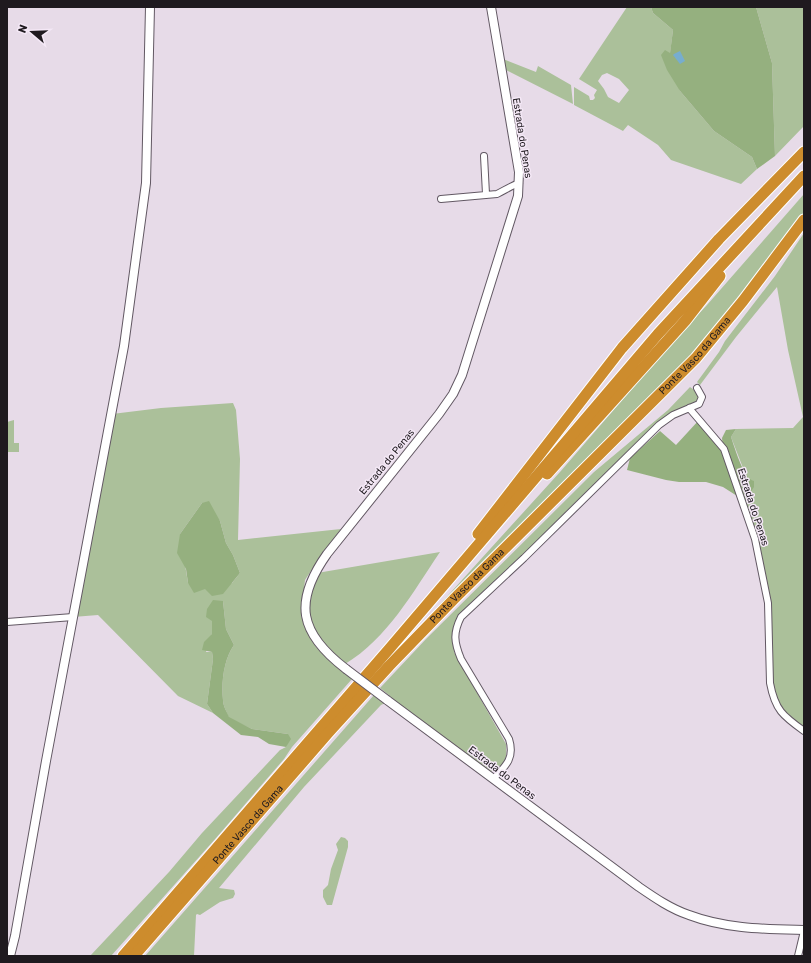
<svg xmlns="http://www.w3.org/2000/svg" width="811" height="963" viewBox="0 0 811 963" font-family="Rubik,sans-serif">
<rect width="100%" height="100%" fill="#e7dbe8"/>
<path fill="#abc09a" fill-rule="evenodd" d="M 627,7 L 651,7 L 653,13 L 673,30 L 670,54 L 680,91 L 714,131 L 752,157 L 757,169 L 741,184 L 671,160 L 658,145 L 628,125 L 623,131 L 574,105 L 574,87 L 589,96 L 590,100 L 593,100 L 595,98 L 594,95 L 597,90 L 579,79 ZM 607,73 L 619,79 L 629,90 L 619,103 L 608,97 L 604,89 L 598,81 L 602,75 Z
M 756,7 L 804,7 L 804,126 L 775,156 L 772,63 Z
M 503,59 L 536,72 L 538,66 L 571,85 L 573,104 L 504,69 Z
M 804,194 L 804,214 L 711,337 L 432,616 L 433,612 L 560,472 L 675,339 L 707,305 Z
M 804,233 L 804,731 L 788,719 L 772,696 L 768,603 L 745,501 L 747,499 L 750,480 L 745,473 L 731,437 L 736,429 L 793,428 L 803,417 L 788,350 L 777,287 L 736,337 L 700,385 L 697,382 L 719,352 L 725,341 L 775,276 Z
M 690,387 L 700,394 L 699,401 L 673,413 L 464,610 L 453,628 L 454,652 L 506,744 C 507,759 506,762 494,772 L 483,769 L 387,700 L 390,696 L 380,688 L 426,639 L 594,472 L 668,410 Z
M 233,403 L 236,410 L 240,459 L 238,540 L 341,529 L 322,554 L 305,580 L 301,616 L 316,647 L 352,679 L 292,747 L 284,759 L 216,838 L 111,956 L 90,956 L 169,872 L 202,833 L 280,750 L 286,747 L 288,734 L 252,729 L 229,718 C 227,712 223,706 223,700 C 221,682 224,659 234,645 L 226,629 L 223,601 L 212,621 L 212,634 L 206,652 L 212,652 L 213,659 L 207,704 L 213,713 L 178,696 L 98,615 L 73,617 L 112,414 L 161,408 ZM 202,503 L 220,521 L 226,543 L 233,555 L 240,573 L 232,583 L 205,589 L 188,583 L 180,534 Z
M 14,420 L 14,443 L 19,443 L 19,452 L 7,452 L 7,422 Z
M 440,552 C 413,592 387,639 345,664 C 314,637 297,615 317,573 Z
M 374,695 L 385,703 L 381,705 L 304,787 L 219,888 L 234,890 L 235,894 L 233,898 L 220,902 L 200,915 L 197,914 L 196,915 L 194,956 L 145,956 Z
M 341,837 L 345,838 L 348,841 L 348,847 L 332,905 L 327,905 L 323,897 L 323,890 L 328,885 L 331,869 L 338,850 L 336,844 Z"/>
<path fill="#95b07f" d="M 651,7 L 756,7 L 772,63 L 775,156 L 757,169 L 752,157 L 714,131 L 680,91 L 667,70 L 661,55 L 665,50 L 670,53 L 673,30 L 653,13 Z
M 699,420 L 723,448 L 722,438 L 726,430 L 736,429 L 731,437 C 735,448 743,478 754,481 L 754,487 L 745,501 L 723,487 L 706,482 L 679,482 L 666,480 L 627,470 L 630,458 L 660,431 L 676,445 Z
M 209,501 L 220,521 L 226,543 L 233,555 L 240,573 L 223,594 L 212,596 L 205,589 L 194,593 L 188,583 L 186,569 L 177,553 L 180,534 L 202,503 Z
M 213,600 L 223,601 L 226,629 L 234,645 C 224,659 221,682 223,700 C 223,706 227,712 229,717 L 252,729 L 288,734 L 291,739 L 286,747 L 269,744 L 258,737 L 241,735 L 213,713 L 207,704 L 213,659 L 212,652 L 202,650 L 204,642 L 212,634 L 212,621 L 206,617 L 207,609 Z"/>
<path fill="#77adcf" d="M 680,51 L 685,61 L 680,64 L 673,55 L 674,54 Z"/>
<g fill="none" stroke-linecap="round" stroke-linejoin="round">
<defs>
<path id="street" d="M 484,156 L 486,194
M 441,199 L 497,194 C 505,190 511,186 519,183
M 689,408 L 724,449 L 755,539 L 768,603 L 770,683 C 775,710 783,716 804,731
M 7,622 L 73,617
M 493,779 C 506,766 515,758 509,739 L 461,659 C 454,642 453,633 461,617 L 524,558 L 659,425 L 673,415 L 699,404 L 702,397 L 697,388
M 798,956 L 804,931"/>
<path id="secondary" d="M 346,669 C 299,633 293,602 327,554 L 439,414 L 453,394 L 462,375 L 518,196 L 519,172 L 491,7
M 387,700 L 639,887 C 655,898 671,909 689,915 C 726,929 765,929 804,930
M 10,956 L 15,936 L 46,761 L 124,346 L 146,183 L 150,7"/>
<g id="highway">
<path d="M 547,474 L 685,321 L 720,276"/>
<path d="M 478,534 L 622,348 L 719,239 L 804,152"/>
<path d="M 123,956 L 390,648 L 658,334 L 804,176"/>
<path id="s1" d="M 134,956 L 329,732 L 389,666 L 454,599 L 696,358 L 743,301 L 804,220"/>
</g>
</defs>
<use href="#street" stroke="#625863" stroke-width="8"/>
<use href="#secondary" stroke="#625863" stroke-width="10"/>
<use href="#highway" stroke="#fff" stroke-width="13"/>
<use href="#street" stroke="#fff" stroke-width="6"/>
<use href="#secondary" stroke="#fff" stroke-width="8"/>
<use href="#highway" stroke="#cd8c2d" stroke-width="11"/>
<defs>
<path id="secondary-bridge" d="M 346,669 L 387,700"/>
</defs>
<use href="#secondary-bridge" stroke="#625863" stroke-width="10" stroke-linecap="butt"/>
<use href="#secondary-bridge" stroke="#fff" stroke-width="8"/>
</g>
<g text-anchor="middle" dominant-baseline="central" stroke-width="3" stroke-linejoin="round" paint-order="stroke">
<g font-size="10" fill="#1f1a1f" stroke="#f4e8f6">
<text transform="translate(522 138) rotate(81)">Estrada do Penas</text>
<text stroke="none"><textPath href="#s1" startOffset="822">Ponte Vasco da Gama</textPath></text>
<text transform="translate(387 462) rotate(-51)">Estrada do Penas</text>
<text transform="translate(753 507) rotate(72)">Estrada do Penas</text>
<text stroke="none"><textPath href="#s1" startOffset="498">Ponte Vasco da Gama</textPath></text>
<text transform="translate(502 773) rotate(37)">Estrada do Penas</text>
<text stroke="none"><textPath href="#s1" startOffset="174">Ponte Vasco da Gama</textPath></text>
</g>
</g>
<rect width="811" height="963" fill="none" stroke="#1f1a1f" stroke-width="16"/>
<g transform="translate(32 32) rotate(289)" stroke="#f4e8f6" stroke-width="3" paint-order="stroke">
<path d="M0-3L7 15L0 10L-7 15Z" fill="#1f1a1f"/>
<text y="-6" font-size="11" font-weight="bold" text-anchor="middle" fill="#1f1a1f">N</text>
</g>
</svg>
